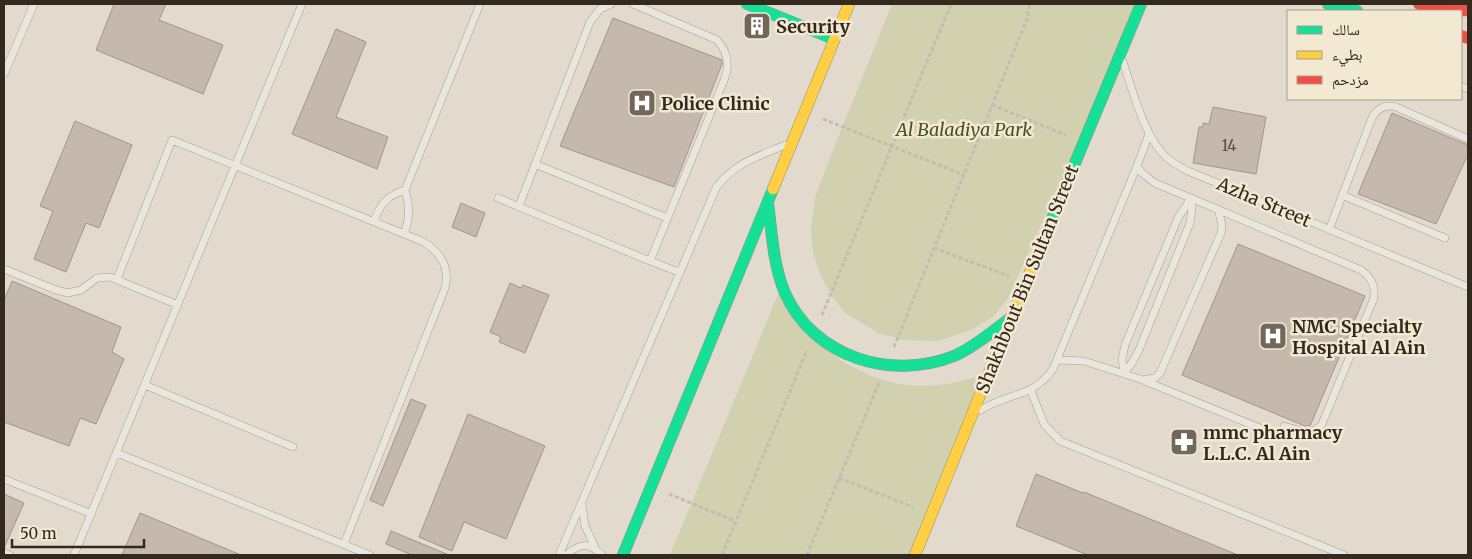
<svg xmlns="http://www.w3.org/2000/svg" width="1472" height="559" viewBox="0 0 1472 559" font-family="Merriweather,'Noto Naskh Arabic',serif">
<rect width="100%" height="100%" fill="#e2dacc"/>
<path fill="#d1d0af" d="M 892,4 L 1141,4 L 1008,298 L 994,316 L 971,330 L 938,341 L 903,340 L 879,333 L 845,313 L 831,295 L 819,272 L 812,248 L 811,227 L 815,198 L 833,150 Z
M 779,292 C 799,314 817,338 838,358 C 843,363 850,365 855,368 C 895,391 939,390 982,375 L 909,555 L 670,555 Z"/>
<path fill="#c5b9ad" stroke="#a2968b" d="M 114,4 L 166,4 L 159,20 L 223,45 L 203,94 L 96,50 Z
M 613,18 L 722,60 L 722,64 L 674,187 L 560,146 Z
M 336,29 L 366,42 L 336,117 L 388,137 L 377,169 L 292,134 Z
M 1213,107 L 1266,117 L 1256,174 L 1193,163 L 1199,127 L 1203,127 L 1203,123 L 1209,124 Z
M 1392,113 L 1468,145 L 1468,154 L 1436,224 L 1358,194 Z
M 75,121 L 132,145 L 99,228 L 86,223 L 66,272 L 34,259 L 53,211 L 40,206 Z
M 461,203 L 485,213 L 476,237 L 452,227 Z
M 1238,244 L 1365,296 L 1310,426 L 1305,426 L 1182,375 Z
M 12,281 L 121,327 L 112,352 L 124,359 L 96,424 L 80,418 L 69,446 L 4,422 L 4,300 Z
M 510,283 L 521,288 L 523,285 L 549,295 L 525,353 L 499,342 L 501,337 L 490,332 Z
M 411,399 L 426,405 L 383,506 L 370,500 Z
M 468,414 L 545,446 L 506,539 L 464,522 L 452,551 L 419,537 Z
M 1036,474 L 1083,493 L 1084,492 L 1238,555 L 1088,555 L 1016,526 Z
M 4,494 L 24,503 L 4,548 Z
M 140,513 L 241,555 L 122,555 Z
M 391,531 L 449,555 L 412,555 L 386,544 Z"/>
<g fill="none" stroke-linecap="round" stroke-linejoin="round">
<defs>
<path id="lane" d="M 1123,62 C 1132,89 1143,131 1162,153 C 1169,161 1178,166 1188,171 L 1468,287
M 4,74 L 34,4
M 1461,86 L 1468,89
M 535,164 L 667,218
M 1137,166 L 1142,173 L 1155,183 L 1361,270 C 1372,278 1375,286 1374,298 L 1322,424 C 1311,437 1298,430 1284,426
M 1342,195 L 1445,238
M 498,198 L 650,261 L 725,78 C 730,63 727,51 717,40 L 633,4
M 519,206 L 590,22 L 600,9 L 611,4
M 374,222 C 379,205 388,195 405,190
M 1329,230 L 1372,118 C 1377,109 1385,104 1396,107 L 1468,139
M 404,234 C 410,219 410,205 405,190 L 480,4
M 650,261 L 679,272
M 4,269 L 56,290 L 68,293 L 81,290 L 97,278 L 110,277 L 178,305
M 117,279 L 172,140 L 424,242 C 441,253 450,268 445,288 L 344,544
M 1058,360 L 1084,361 L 1143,380 L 1155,378 L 1160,373 L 1221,233 L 1222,225 L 1218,209
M 1124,373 L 1122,359 L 1125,345 L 1178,218 L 1191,198
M 1124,373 L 1132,363 L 1139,350 L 1190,223 L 1192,207 L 1191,198
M 1145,381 L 1282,437
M 145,385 L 293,447
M 1031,391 L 1044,424 L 1060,441 L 1344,555
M 981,410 C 1008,392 1032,399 1053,369 L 1137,166 L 1149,134
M 117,453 L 370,555
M 4,479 L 92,514
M 582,505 L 585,526 L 595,547
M 4,553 L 10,555
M 74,555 L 302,4
M 559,555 L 716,188 C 734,163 757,157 785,145
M 566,555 C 580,543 589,542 602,555"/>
<path id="fast" d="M 747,4 L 834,39
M 1328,4 L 1357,11
M 768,203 C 772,233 773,265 785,293 C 813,357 891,381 954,356 C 975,347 992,331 1011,318
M 1039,250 L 1141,4
M 623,555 L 773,189"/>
<path id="slow" d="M 773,189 L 849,4
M 915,555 L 1039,250"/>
<path id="jam" d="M 1419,4 L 1454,11 L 1468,10
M 1461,36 L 1468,38"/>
</defs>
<use href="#lane" stroke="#a7a095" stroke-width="8"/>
<use href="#fast" stroke="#968f85" stroke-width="12"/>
<use href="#slow" stroke="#968f85" stroke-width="12"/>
<use href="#jam" stroke="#968f85" stroke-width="12"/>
<path stroke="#c2bcb4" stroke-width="3" stroke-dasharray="4 2.5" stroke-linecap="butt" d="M 992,105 L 1066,135
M 823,119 L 964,175
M 934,248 L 1009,276
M 822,315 L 951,4
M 894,347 L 1027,19 L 1030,4
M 839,478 L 913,507
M 669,494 L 735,521
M 722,555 L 807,350
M 807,555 L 879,383"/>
<use href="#lane" stroke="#eae6dd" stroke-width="7"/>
<use href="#fast" stroke="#16e098" stroke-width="11"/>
<use href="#slow" stroke="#ffcf43" stroke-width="11"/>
<use href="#jam" stroke="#f24e42" stroke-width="11"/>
</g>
<defs>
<symbol id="building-square" viewBox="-11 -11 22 22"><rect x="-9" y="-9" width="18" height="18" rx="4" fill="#71675b" stroke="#f3e9d2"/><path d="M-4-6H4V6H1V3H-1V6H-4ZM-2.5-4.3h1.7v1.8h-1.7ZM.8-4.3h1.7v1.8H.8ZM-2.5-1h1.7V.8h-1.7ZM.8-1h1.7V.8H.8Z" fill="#fff"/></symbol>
<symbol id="hospital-square" viewBox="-11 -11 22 22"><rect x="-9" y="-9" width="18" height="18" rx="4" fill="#71675b" stroke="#f3e9d2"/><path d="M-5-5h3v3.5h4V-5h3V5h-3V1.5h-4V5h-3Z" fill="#fff"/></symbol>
<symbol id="pharmacy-square" viewBox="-11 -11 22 22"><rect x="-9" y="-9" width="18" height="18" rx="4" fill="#71675b" stroke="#f3e9d2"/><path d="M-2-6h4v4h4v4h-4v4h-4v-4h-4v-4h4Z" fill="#fff"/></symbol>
</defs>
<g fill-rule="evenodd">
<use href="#building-square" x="741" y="10" width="32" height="32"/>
<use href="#hospital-square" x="626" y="87" width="32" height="32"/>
<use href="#hospital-square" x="1257" y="320" width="32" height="32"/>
<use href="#pharmacy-square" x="1168" y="426" width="32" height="32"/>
</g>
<g text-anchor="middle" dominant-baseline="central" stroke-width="5" stroke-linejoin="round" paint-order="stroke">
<g font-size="15" fill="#584d42">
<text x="1229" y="145">14</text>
</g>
<g font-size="18" font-weight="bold" fill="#34291e" stroke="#f3e9d2" text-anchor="start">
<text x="776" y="26">Security</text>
<text x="661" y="103">Police Clinic</text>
<text x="1292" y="326">NMC Specialty<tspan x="1292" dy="21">Hospital Al Ain</tspan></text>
<text x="1203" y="432">mmc pharmacy<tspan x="1203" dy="21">L.L.C. Al Ain</tspan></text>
</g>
<g font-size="18" font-style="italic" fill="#465026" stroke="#f3e9d2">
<text x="964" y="129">Al Baladiya Park</text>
</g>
<g font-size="18" fill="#34291e" stroke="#f3e9d2">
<text transform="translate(1264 202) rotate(23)">Azha Street</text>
<text transform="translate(1027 279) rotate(-68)">Shakhbout Bin Sultan Street</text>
</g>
</g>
<rect width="1472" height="559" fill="none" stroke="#34291e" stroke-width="10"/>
<rect x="1287" y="10" width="175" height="90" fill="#f3e9d2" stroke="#a79c8a"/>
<rect x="1297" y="26" width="25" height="8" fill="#16e098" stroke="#a79c8a"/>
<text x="1332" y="35" font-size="15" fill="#34291e">سالك</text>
<rect x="1297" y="51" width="25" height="8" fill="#ffcf43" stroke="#a79c8a"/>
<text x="1332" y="60" font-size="15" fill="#34291e">بطيء</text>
<rect x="1297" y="76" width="25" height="8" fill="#f24e42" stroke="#a79c8a"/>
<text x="1332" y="85" font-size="15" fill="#34291e">مزدحم</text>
<path d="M12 539v8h132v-8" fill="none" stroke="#34291e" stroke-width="2.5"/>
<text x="20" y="539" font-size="15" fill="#34291e" stroke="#f3e9d2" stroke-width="4" paint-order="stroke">50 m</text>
</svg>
